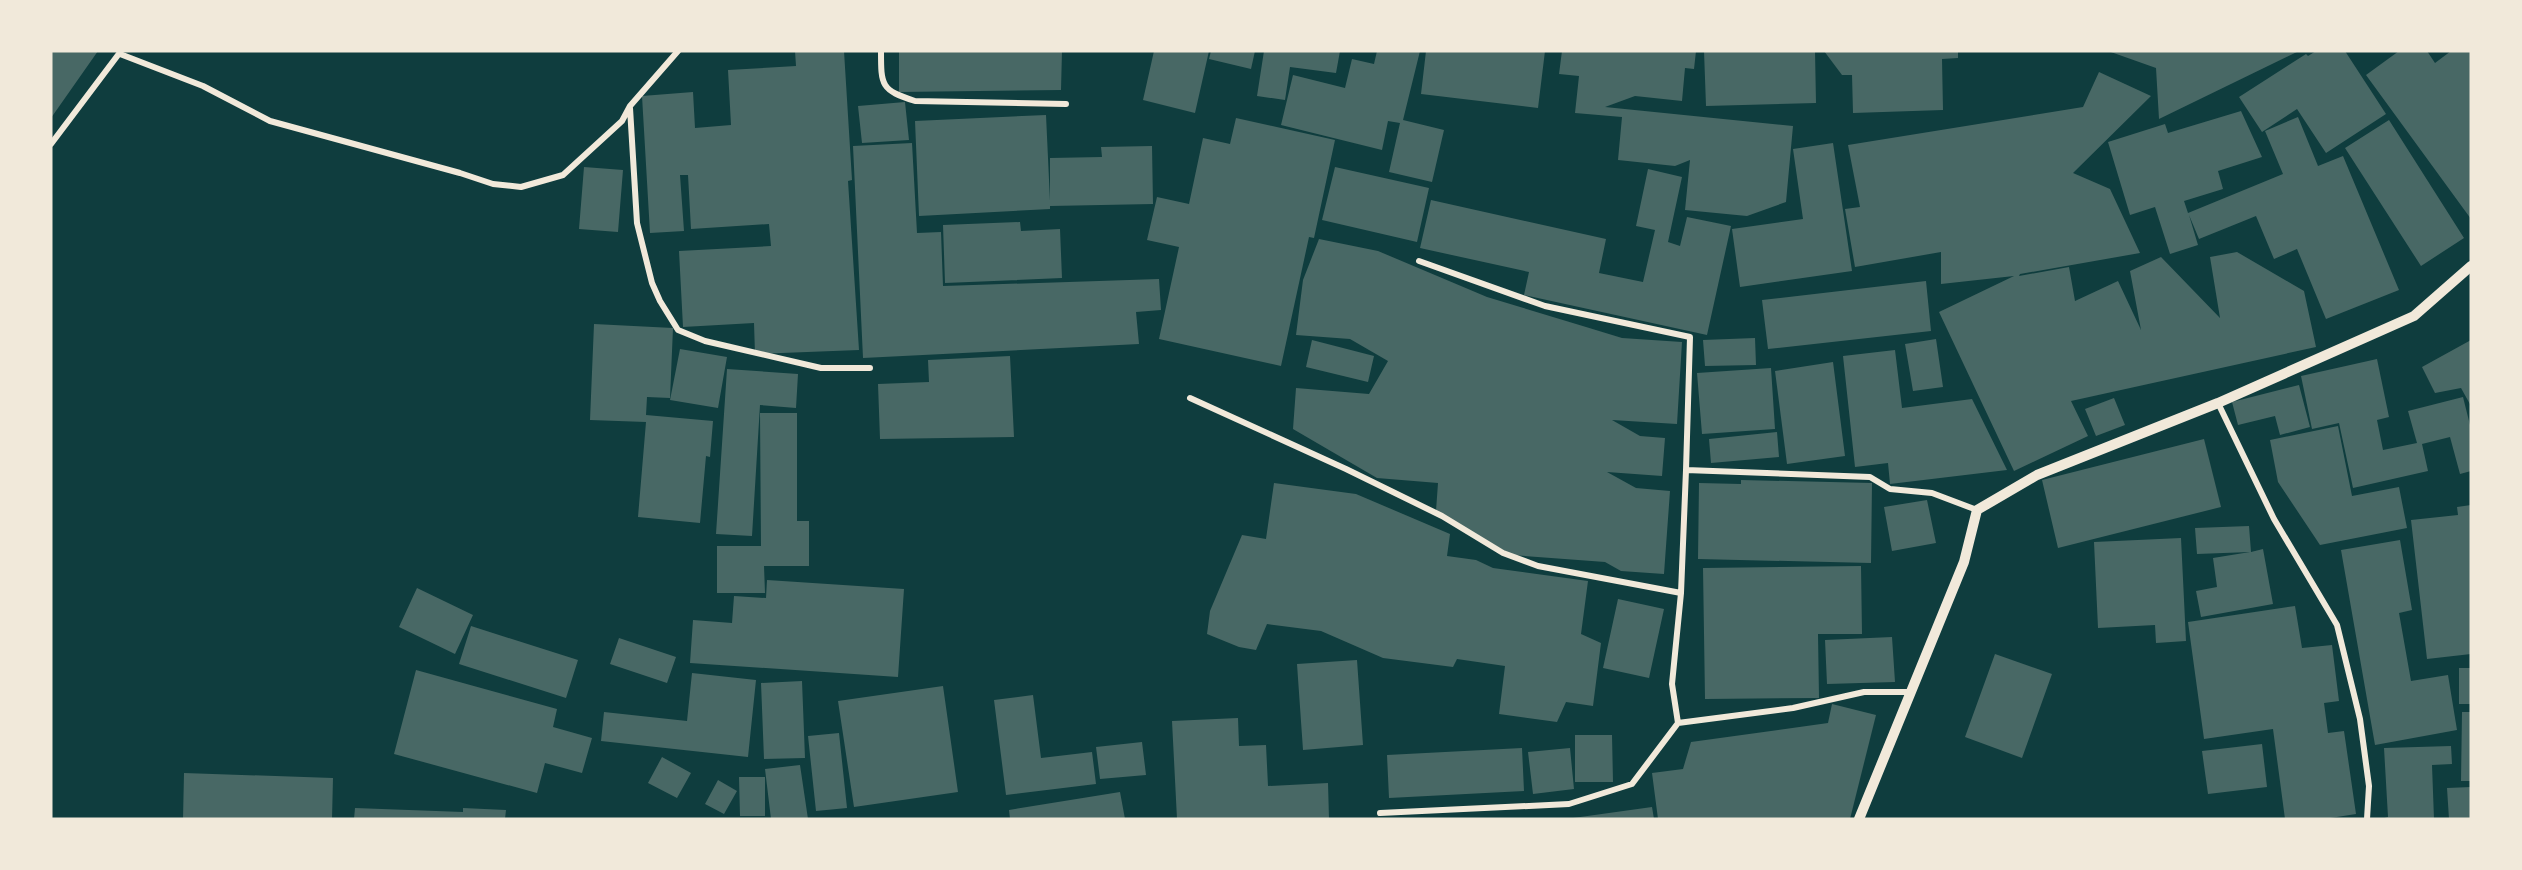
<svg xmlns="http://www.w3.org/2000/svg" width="2522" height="870" viewBox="0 0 2522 870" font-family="Montserrat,sans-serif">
<rect width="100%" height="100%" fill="#0f3d3e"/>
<path fill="#486865" d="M 51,51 L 98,51 L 51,118 Z
M 795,51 L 844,51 L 852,180 L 848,181 L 859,350 L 755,354 L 754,323 L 683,327 L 679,251 L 771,246 L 769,224 L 691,229 L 688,175 L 680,175 L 684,231 L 650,233 L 642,96 L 693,92 L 695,128 L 731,125 L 728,70 L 796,66 Z
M 899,51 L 1062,51 L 1061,90 L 899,92 Z
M 1154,51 L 1209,51 L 1195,113 L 1143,100 Z
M 1211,51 L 1255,51 L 1251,69 L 1209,59 Z
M 1264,51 L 1340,51 L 1336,73 L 1290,67 L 1285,100 L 1257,96 Z
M 1377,51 L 1420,51 L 1403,120 L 1444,130 L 1432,182 L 1389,172 L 1400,123 L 1388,121 L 1382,150 L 1281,125 L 1293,75 L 1345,88 L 1352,59 L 1374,64 Z
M 1426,51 L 1545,51 L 1538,108 L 1421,94 Z
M 1562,51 L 1696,51 L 1694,69 L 1685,68 L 1682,101 L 1635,96 L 1605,107 L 1793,126 L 1786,202 L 1747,216 L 1685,210 L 1690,160 L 1675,166 L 1618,160 L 1622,117 L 1575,113 L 1579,76 L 1559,74 Z
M 1704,51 L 1815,51 L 1816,103 L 1706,106 Z
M 1824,51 L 1958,51 L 1958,58 L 1942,59 L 1943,110 L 1853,113 L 1852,75 L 1842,75 Z
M 2108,51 L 2299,51 L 2159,119 L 2156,68 Z
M 2316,51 L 2345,51 L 2386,114 L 2326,153 L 2297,109 L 2262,132 L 2239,97 L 2306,54 L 2308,56 Z
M 2399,51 L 2427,51 L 2435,63 L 2451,51 L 2471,51 L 2471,219 L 2366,75 Z
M 2099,72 L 2151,96 L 2073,173 L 2110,189 L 2140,253 L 2020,274 L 2019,276 L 2069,267 L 2075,301 L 2118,281 L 2141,330 L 2130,271 L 2161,257 L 2220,318 L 2210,257 L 2237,252 L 2304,291 L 2316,347 L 2071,401 L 2088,436 L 2014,471 L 1939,312 L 2014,276 L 1941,284 L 1941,252 L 1855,267 L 1845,209 L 1860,207 L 1848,145 L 2083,107 Z
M 905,102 L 909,140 L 862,143 L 858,106 Z
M 2241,111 L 2262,157 L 2218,171 L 2223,189 L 2184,201 L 2188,213 L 2283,174 L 2265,131 L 2298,117 L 2318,166 L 2343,156 L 2399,290 L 2326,319 L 2297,249 L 2274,259 L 2256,216 L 2199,239 L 2189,215 L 2198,245 L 2170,254 L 2155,207 L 2130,215 L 2108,142 L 2165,124 L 2168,133 Z
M 1046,115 L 1050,201 L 1050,158 L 1102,157 L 1101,147 L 1152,146 L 1153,204 L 1050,206 L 1050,209 L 919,216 L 915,121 Z
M 1236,118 L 1335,140 L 1314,238 L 1309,237 L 1281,366 L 1159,339 L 1179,247 L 1147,240 L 1157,197 L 1189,204 L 1203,138 L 1230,144 Z
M 2389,120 L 2464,238 L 2421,266 L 2345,148 Z
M 912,143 L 917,233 L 941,232 L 943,286 L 1159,279 L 1161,310 L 1136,312 L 1139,344 L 863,358 L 853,146 Z
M 1833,143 L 1852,271 L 1740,287 L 1732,229 L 1803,219 L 1793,149 Z
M 584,167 L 623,170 L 618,232 L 579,229 Z
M 1335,167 L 1429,188 L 1417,242 L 1322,220 Z
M 1648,169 L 1682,177 L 1668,242 L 1680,246 L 1687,217 L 1731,226 L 1707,335 L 1524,295 L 1529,272 L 1420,248 L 1431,200 L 1606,239 L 1599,273 L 1643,282 L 1655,230 L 1636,226 Z
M 1020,222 L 1021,231 L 1060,229 L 1062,278 L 945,283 L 943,225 Z
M 1319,239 L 1378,251 L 1487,297 L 1586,327 L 1622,338 L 1682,342 L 1677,424 L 1612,420 L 1640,436 L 1665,438 L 1662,476 L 1607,472 L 1636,488 L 1670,491 L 1664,574 L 1621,571 L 1605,562 L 1512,555 L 1436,511 L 1438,483 L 1377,478 L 1293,429 L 1296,388 L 1369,394 L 1388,361 L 1350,339 L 1296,335 L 1303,280 Z
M 1926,281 L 1931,331 L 1768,349 L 1762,300 Z
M 594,324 L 673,328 L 670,398 L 647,397 L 646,415 L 713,421 L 710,457 L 706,456 L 700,523 L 638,517 L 646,422 L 590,420 Z
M 1755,338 L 1756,365 L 1705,366 L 1703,340 Z
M 1936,339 L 1943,387 L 1913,391 L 1905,344 Z
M 1312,340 L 1374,356 L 1368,382 L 1306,367 Z
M 2471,340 L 2471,406 L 2461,388 L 2435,393 L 2422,367 Z
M 680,349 L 727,357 L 718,408 L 670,400 Z
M 1895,350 L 1902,408 L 1972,399 L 2007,470 L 1890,484 L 1888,463 L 1855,467 L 1843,356 Z
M 1010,356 L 1014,437 L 880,439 L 878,384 L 929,382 L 928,360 Z
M 2377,359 L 2389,417 L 2377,420 L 2383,450 L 2417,443 L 2408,411 L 2463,397 L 2471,429 L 2471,471 L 2460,474 L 2450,437 L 2422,444 L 2428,471 L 2353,488 L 2339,423 L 2312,429 L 2301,376 Z
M 1833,362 L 1845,456 L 1787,464 L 1775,371 Z
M 1771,368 L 1775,429 L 1702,434 L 1697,373 Z
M 727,369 L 798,374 L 796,408 L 760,405 L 752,536 L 716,534 Z
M 2299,385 L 2310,427 L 2280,435 L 2275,416 L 2238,425 L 2232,402 Z
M 2114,398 L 2125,425 L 2096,436 L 2085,409 Z
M 760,413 L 797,413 L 797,521 L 809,521 L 809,566 L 764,566 L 765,593 L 717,593 L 717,546 L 761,546 Z
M 2338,426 L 2352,496 L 2399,487 L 2407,528 L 2320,545 L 2278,482 L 2270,440 Z
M 1777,432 L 1779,457 L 1711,463 L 1709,439 Z
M 2204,439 L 2221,507 L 2058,548 L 2042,480 Z
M 1741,480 L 1872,483 L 1871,563 L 1698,559 L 1699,483 L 1741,484 Z
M 1274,483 L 1356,494 L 1450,534 L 1447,556 L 1476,560 L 1493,568 L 1588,581 L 1581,634 L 1601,643 L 1593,706 L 1566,702 L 1557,722 L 1499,714 L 1505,666 L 1457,659 L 1453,667 L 1383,658 L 1321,631 L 1267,624 L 1256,650 L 1239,647 L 1207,634 L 1210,611 L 1242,535 L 1266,539 Z
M 1927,500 L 1936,543 L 1892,551 L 1884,507 Z
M 2471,505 L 2471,654 L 2427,659 L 2411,520 L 2458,515 L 2457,507 Z
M 2249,526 L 2251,552 L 2263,549 L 2273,604 L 2201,617 L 2196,591 L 2217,587 L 2213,558 L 2250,552 L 2197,554 L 2195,528 Z
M 2181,538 L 2186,641 L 2156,643 L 2155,625 L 2098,628 L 2094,542 Z
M 2400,540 L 2412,610 L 2399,613 L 2411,681 L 2448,675 L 2457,730 L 2375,745 L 2341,550 Z
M 1861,566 L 1862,634 L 1818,634 L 1819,698 L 1705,699 L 1703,568 Z
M 767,580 L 904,589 L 898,677 L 690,663 L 693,620 L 732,623 L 734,596 L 766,598 Z
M 417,588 L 473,615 L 455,654 L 399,627 Z
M 1618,599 L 1664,609 L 1649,678 L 1603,668 Z
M 2295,606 L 2302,648 L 2332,645 L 2339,701 L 2324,703 L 2328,733 L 2344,731 L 2356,814 L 2324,819 L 2285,819 L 2273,729 L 2204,739 L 2188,622 Z
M 471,626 L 578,660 L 566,698 L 459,664 Z
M 1892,637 L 1895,682 L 1827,684 L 1825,640 Z
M 619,638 L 676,657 L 667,683 L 610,664 Z
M 1995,654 L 2052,674 L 2022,758 L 1965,737 Z
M 1357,660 L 1363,745 L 1303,750 L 1297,664 Z
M 2459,668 L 2471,668 L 2471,704 L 2459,704 Z
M 416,670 L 557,709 L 553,727 L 592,738 L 582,773 L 545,763 L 537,793 L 394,754 Z
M 692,673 L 756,680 L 748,757 L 601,741 L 604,712 L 687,721 Z
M 802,681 L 805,758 L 764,759 L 761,683 Z
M 943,686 L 958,792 L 854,807 L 838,701 Z
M 1033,695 L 1041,758 L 1092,752 L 1096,784 L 1006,795 L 994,700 Z
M 1832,704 L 1876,715 L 1850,819 L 1658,819 L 1652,773 L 1683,769 L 1691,742 L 1828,723 Z
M 2462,712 L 2471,712 L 2471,781 L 2461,781 Z
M 1238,718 L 1239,746 L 1266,745 L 1268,786 L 1328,783 L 1329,819 L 1177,819 L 1172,721 Z
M 839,733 L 847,808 L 816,811 L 808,736 Z
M 1575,735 L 1612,735 L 1613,782 L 1575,782 Z
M 1142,742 L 1146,775 L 1100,779 L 1096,747 Z
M 2262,744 L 2267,787 L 2208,794 L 2202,751 Z
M 2451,746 L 2452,764 L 2432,765 L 2434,819 L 2381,819 L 2388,817 L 2384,748 Z
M 1522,748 L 1524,791 L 1389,798 L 1387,755 Z
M 1570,748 L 1574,789 L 1533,794 L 1528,752 Z
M 662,757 L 691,773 L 677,798 L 648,783 Z
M 800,765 L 808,819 L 771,819 L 765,769 Z
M 184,773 L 333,778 L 332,819 L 183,819 Z
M 739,777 L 765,777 L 765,816 L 740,816 Z
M 718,780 L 737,791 L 724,814 L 705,804 Z
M 2471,787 L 2471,819 L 2449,819 L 2447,788 Z
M 1120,792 L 1125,819 L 1010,819 L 1009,810 Z
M 1652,807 L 1654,819 L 1573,819 L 1573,818 Z
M 355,808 L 463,812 L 463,808 L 506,810 L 505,819 L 354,819 Z"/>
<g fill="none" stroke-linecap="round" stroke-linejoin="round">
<path stroke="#f1e9da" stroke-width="6" d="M 881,51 C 881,86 881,90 915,101 L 1066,104
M 120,54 L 203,86 L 270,121 L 460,173 L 493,184 L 521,187 L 563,175 L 622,121 L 630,106 L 678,51
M 630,108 L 637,223 L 652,283 L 660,301 L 678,330 L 705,341 L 821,368 L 870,368
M 51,144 L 121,51
M 1419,261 L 1545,306 L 1690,337 L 1686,470
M 1190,398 L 1346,469 L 1442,516 L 1503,553 L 1538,566 L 1681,593
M 2218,403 L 2274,519 L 2337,625 L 2360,719 L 2369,786 L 2367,819
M 1678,723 L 1672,684 L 1681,593 L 1686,470 L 1870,477 L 1890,489 L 1932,493 L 1977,510
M 1380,813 L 1569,804 L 1632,784 L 1678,723 L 1793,708 L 1864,692 L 1912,692"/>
<path stroke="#f1e9da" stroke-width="10" d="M 1859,819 L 1964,562 L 1977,510 L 2037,475 L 2218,403 L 2414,316 L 2471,266"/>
</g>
<rect width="2522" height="870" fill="none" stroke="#f1e9da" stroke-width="105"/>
</svg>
